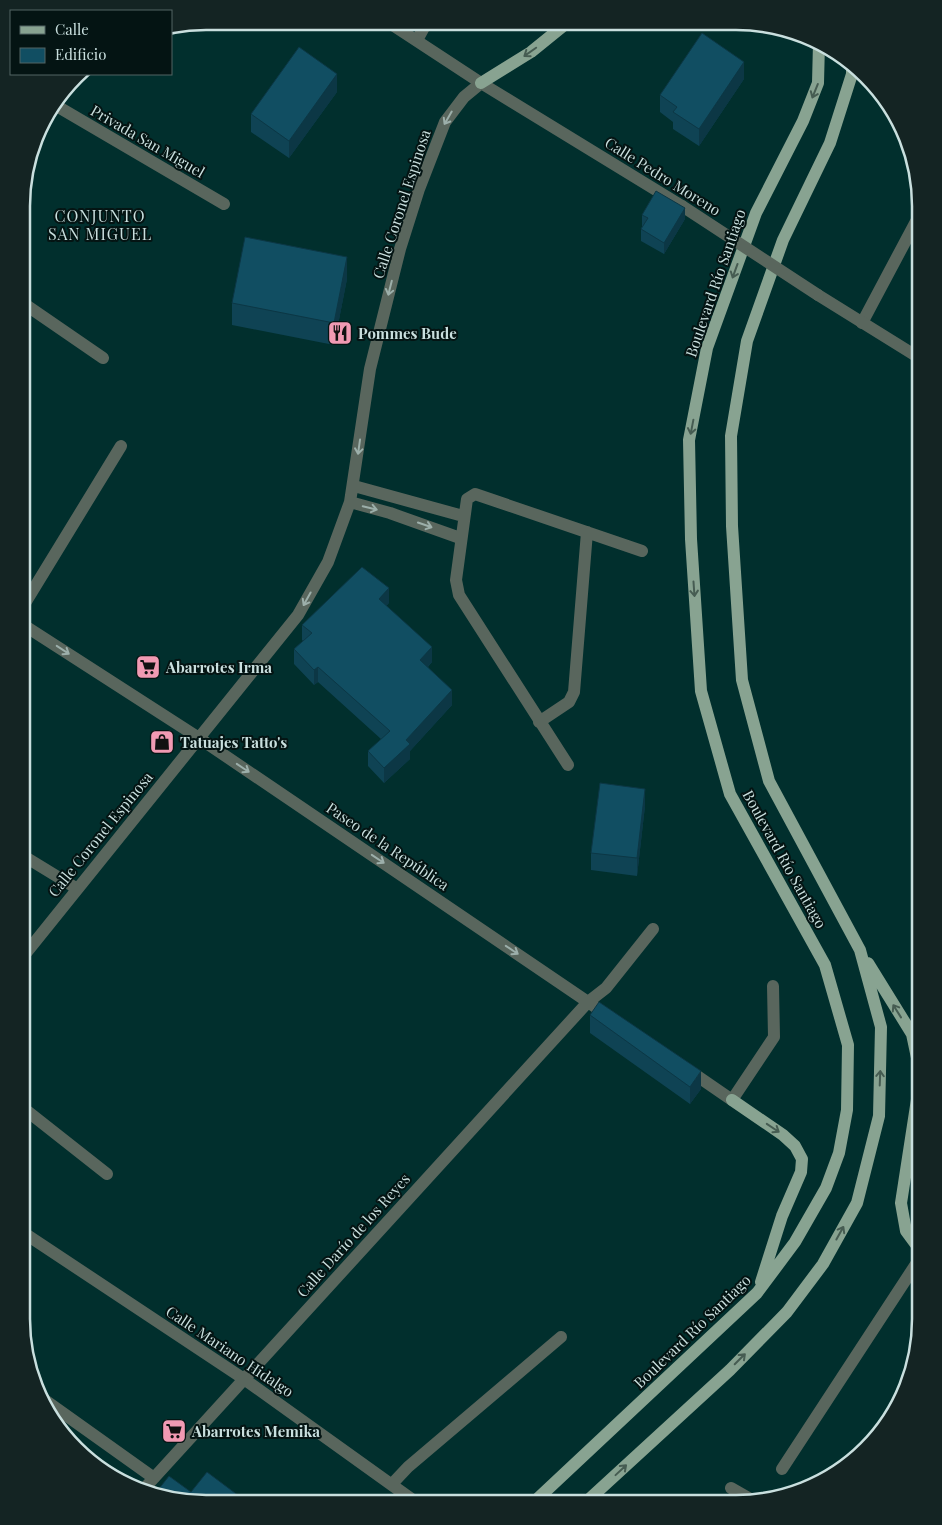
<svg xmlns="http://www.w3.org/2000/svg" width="942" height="1525" viewBox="0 0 942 1525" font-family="'Playfair Display',serif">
<rect width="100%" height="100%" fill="#012f2d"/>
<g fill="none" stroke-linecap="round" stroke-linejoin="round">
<path stroke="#59665d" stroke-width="12" d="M 417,40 L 427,22
M 55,105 L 224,204
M 23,303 L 103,358
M 862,323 L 921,212
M 354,486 L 463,516
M 350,502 L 390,513 L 460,538
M 22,608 L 121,446
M 22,624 L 199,738 L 610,1017
M 539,722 L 569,702 L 574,692 L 587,532
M 568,765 L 459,595 L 456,580 L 467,499 L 475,494 L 642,551
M 22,855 L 76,888
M 22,958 L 298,615 L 328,562 L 350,502 L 370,369 L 400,249 L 419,189 L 445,122 L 464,97 L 481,83
M 687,1069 L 732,1100 L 774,1037 L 773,986
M 22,1107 L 107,1174
M 21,1231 L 244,1379 L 417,1503
M 39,1396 L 154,1478
M 782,1469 L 920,1258
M 392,1484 L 408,1467 L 561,1337
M 731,1488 L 752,1500
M 142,1491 L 588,1002 L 606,988 L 653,929"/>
<path stroke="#59665d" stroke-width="12" d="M 388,22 L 481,83 L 682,206
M 818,295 L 921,359"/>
<path stroke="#88a391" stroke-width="12" d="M 481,83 L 531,52 L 568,22
M 868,963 L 912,1034 L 920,1072
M 732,1100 L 783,1135 L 795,1146 L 802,1159 L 801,1172 L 782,1216 L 761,1282
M 920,1250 L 906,1231 L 901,1203 L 920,1080
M 533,1503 L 757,1293 L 795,1242 L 826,1188 L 839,1153 L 847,1110 L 848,1045 L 825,965 L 730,794 L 701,691 L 691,539 L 689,440 L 707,348 L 756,213 L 803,121 L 818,83 L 819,43
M 585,1503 L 730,1370 L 787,1312 L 823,1264 L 857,1203 L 879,1116 L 881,1027 L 860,950 L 769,781 L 742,680 L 732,526 L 731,436 L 747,341 L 783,240 L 830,143 L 852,74 L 852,63"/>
<path stroke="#59665d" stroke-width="12" d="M 682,206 L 818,295"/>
</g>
<path fill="#0f4354" d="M 744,79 L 699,146 L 673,129 L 673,122 L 660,112 L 660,95 Z
M 337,92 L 289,158 L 251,132 L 251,114 Z
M 642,215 L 685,219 L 664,254 L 641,241 L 641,229 L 642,227 Z
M 347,279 L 334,345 L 232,325 L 232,303 Z
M 389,603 L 386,606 L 432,662 L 428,667 L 452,705 L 410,751 L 410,759 L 384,783 L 368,766 L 368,751 L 381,739 L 318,682 L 314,685 L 294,664 L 294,649 L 303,641 L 302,640 L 302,625 Z
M 645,806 L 637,876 L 591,870 L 591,853 Z
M 590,1015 L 701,1089 L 690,1104 L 590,1033 Z"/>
<path fill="#0c3745" d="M 744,62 L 744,79 L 699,146 L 699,129 Z
M 337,74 L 337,92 L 289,158 L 289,141 Z
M 685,208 L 685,219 L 664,254 L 664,243 Z
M 347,257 L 347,279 L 334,345 L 334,323 Z
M 389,588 L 389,603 L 379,614 L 379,599 Z
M 432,647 L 432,662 L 420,675 L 420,660 Z
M 318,667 L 318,682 L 314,685 L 314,670 Z
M 452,690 L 452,705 L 410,751 L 410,759 L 384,783 L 384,768 L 406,740 Z
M 645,789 L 645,806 L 637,876 L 637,858 Z
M 701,1071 L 701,1089 L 690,1104 L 690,1087 Z"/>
<path fill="#114e62" stroke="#0c3745" d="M 702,33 L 744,62 L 699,129 L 673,112 L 677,107 L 660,95 Z
M 299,47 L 337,74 L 289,141 L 251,114 Z
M 656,191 L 685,208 L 664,243 L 641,229 L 648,218 L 642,215 Z
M 245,237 L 347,257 L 334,323 L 232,303 Z
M 362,567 L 389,588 L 379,599 L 432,647 L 420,660 L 452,690 L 406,740 L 410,744 L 384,768 L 368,751 L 390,731 L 318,667 L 314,670 L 294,649 L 312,633 L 302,625 Z
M 600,783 L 645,789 L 637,858 L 591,853 Z
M 599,1002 L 701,1071 L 690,1087 L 590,1015 Z
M 207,1472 L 247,1502 L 183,1502 L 154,1495 L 169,1476 L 191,1492 Z"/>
<defs><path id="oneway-shaft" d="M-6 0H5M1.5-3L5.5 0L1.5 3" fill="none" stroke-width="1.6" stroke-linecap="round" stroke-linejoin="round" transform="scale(1.25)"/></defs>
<g stroke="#465c52">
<use href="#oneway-shaft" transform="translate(530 52) rotate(145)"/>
<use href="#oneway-shaft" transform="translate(815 91) rotate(112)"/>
<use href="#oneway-shaft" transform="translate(735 271) rotate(110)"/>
<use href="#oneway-shaft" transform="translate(692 427) rotate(101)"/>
<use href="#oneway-shaft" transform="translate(694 589) rotate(86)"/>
<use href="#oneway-shaft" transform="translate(897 1011) rotate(-122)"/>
<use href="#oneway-shaft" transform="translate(880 1078) rotate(-88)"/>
<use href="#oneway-shaft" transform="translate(773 1128) rotate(34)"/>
<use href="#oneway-shaft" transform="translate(840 1233) rotate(-61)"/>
<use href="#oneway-shaft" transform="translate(740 1359) rotate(-45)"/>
<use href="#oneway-shaft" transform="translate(621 1470) rotate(-43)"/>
</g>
<g stroke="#9cafaa">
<use href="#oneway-shaft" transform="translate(448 118) rotate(120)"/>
<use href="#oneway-shaft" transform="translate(390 288) rotate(104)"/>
<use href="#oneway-shaft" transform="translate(359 447) rotate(98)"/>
<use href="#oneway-shaft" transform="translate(370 508) rotate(14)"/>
<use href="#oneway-shaft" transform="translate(425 525) rotate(19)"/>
<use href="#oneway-shaft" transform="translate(307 599) rotate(119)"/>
<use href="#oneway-shaft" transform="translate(63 650) rotate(33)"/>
<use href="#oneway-shaft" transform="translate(243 768) rotate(34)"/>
<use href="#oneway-shaft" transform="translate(378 859) rotate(34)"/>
<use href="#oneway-shaft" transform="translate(512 950) rotate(34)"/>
</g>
<defs>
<symbol id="restaurant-square" viewBox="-11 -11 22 22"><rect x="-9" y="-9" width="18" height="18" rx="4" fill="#f19ab3" stroke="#041413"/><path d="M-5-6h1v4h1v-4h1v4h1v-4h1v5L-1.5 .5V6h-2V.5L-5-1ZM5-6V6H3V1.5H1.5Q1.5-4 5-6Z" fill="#111"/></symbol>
<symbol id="supermarket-square" viewBox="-11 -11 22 22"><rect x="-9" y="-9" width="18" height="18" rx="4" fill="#f19ab3" stroke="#041413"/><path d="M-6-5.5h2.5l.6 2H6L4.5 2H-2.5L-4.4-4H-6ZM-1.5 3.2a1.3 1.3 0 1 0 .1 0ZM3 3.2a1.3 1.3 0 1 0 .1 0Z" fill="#111"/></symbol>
<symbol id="shop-square" viewBox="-11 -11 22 22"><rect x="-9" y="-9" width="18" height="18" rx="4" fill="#f19ab3" stroke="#041413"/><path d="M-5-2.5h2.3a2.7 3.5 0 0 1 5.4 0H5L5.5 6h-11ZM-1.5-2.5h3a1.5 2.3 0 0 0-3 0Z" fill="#111"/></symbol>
</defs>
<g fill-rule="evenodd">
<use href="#restaurant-square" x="326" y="319" width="28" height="28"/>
<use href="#supermarket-square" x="134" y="653" width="28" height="28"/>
<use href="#shop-square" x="148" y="728" width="28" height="28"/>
<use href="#supermarket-square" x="160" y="1417" width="28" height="28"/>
</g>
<g text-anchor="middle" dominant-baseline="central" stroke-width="4" stroke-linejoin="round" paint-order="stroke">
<g font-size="15" fill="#c9dfde" stroke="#041413">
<text transform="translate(148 141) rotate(30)">Privada San Miguel</text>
<text transform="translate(663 176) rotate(32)">Calle Pedro Moreno</text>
<text transform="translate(401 204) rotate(-72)">Calle Coronel Espinosa</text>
<text transform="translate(715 283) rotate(-71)">Boulevard Río Santiago</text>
<text transform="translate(100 834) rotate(-51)">Calle Coronel Espinosa</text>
<text transform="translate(388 846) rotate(34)">Paseo de la República</text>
<text transform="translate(785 859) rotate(61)">Boulevard Río Santiago</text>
<text transform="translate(353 1235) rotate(-48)">Calle Darío de los Reyes</text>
<text transform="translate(692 1331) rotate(-44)">Boulevard Río Santiago</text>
<text transform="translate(230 1351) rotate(34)">Calle Mariano Hidalgo</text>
</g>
<g font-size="15" font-weight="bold" fill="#c9dfde" stroke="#041413" text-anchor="start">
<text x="358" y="333">Pommes Bude</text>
<text x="166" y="667">Abarrotes Irma</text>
<text x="180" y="742">Tatuajes Tatto's</text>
<text x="192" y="1431">Abarrotes Memika</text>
</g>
<g font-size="16" letter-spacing="1" fill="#c9dfde" stroke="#041413">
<text x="100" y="215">CONJUNTO<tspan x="100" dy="18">SAN MIGUEL</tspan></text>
</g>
</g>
<path d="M0 0H942V1525H0ZM206 30H736A176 176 0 0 1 912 206V1319A176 176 0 0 1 736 1495H206A176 176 0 0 1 30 1319V206A176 176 0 0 1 206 30Z" fill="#142423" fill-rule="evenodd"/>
<path fill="none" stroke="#c9dfde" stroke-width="2.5" d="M206 30H736A176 176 0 0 1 912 206V1319A176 176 0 0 1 736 1495H206A176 176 0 0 1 30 1319V206A176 176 0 0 1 206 30Z"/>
<rect x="10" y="10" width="162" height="65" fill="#041413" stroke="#536564"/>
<rect x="20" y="26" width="25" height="8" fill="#88a391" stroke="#536564"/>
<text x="55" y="35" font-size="15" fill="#c9dfde">Calle</text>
<rect x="20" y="48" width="25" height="15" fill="#114e62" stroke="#536564"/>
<text x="55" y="60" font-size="15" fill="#c9dfde">Edificio</text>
</svg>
